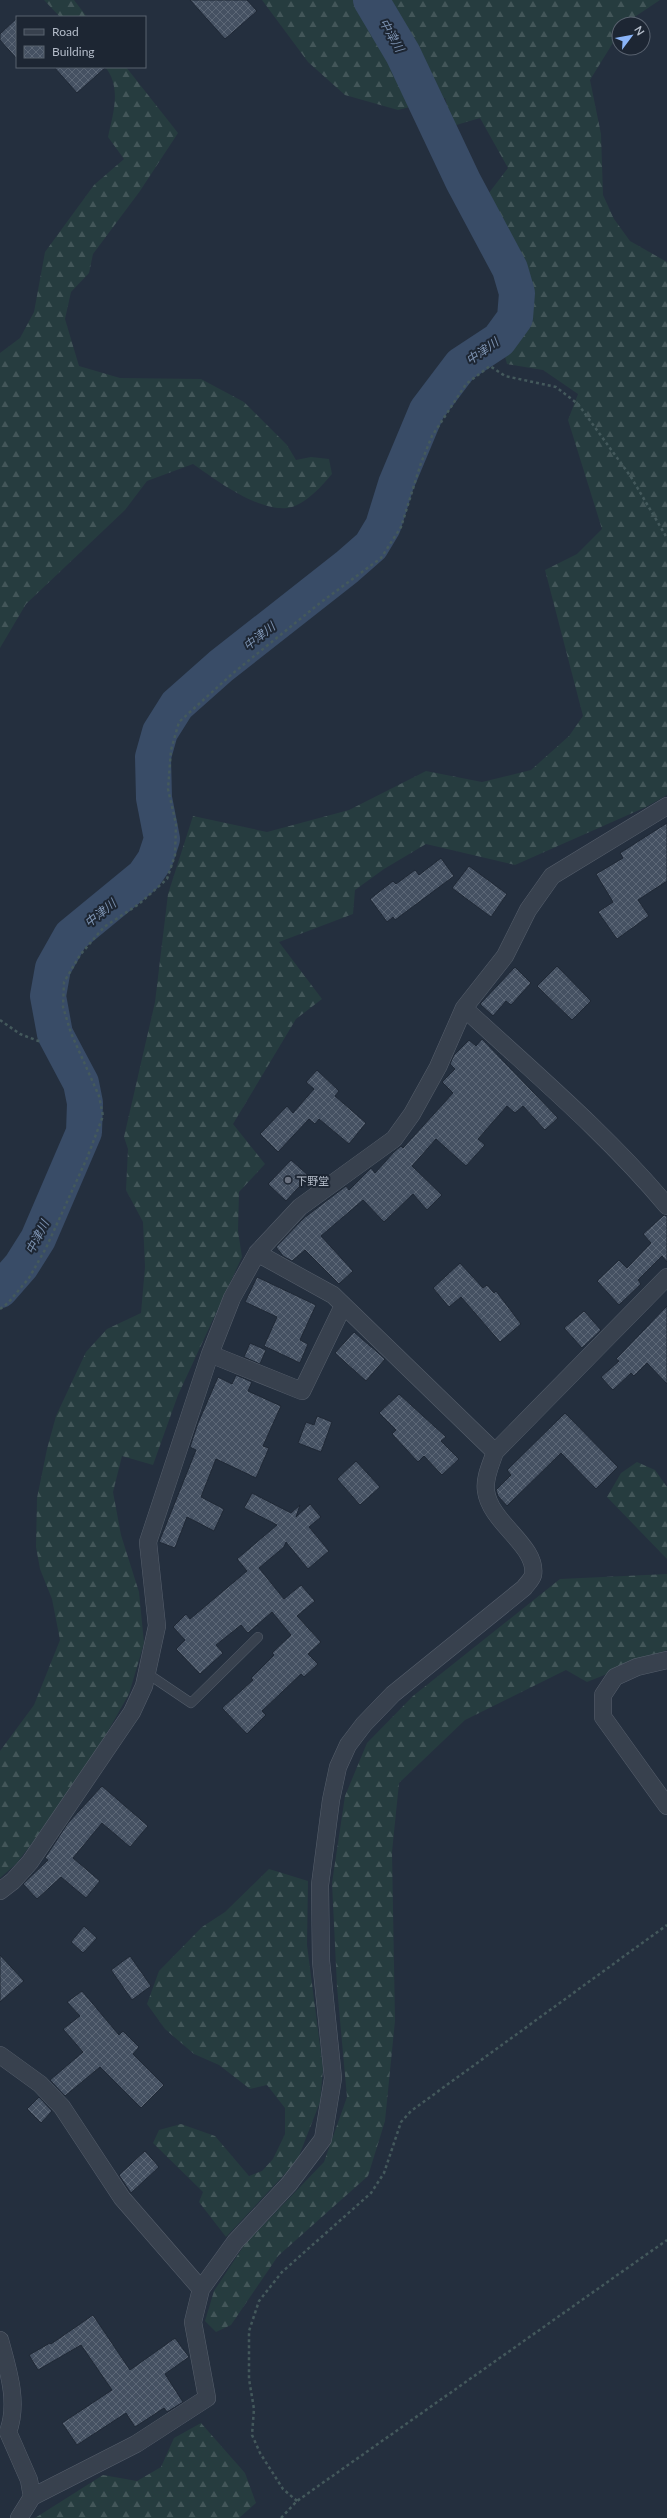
<svg xmlns="http://www.w3.org/2000/svg" width="667" height="2518" viewBox="0 0 667 2518" font-family="Lato,'Noto Sans JP',sans-serif">
<defs>
<pattern id="forest-firs" width="22" height="20" patternUnits="userSpaceOnUse"><rect width="22" height="20" fill="#263c3f"/><path d="M5 1l3.5 6h-7zM16 11l3.5 6h-7z" fill="#435659"/></pattern>
<pattern id="building-cross-hatch" width="8" height="8" patternUnits="userSpaceOnUse"><rect width="8" height="8" fill="#455162"/><path d="M0 0l8 8M0 8l8-8" fill="none" stroke="#5d6877"/></pattern>
</defs>
<rect width="100%" height="100%" fill="#242f3e"/>
<path fill="url(#forest-firs)" d="M 44,0 L 74,0 L 87,17 L 60,17 Z
M 262,0 L 660,0 L 624,24 L 619,24 L 619,33 L 590,80 L 601,134 L 603,195 L 614,219 L 630,241 L 667,262 L 667,795 L 646,807 L 515,865 L 426,844 L 384,869 L 355,890 L 353,914 L 279,942 L 322,999 L 296,1019 L 233,1124 L 265,1164 L 239,1192 L 238,1231 L 242,1257 L 178,1395 L 153,1465 L 122,1456 L 113,1492 L 121,1535 L 139,1592 L 144,1643 L 129,1694 L 108,1731 L 65,1800 L 16,1864 L 0,1878 L 0,1751 L 34,1705 L 60,1640 L 52,1599 L 40,1569 L 36,1547 L 37,1498 L 47,1449 L 56,1416 L 86,1352 L 107,1329 L 141,1313 L 145,1267 L 143,1222 L 126,1190 L 128,1149 L 124,1137 L 155,1002 L 168,894 L 193,816 L 267,832 L 349,810 L 426,771 L 482,782 L 531,770 L 569,736 L 583,716 L 545,570 L 577,554 L 602,529 L 568,420 L 578,394 L 543,370 L 507,364 L 504,353 L 519,326 L 528,294 L 482,202 L 508,168 L 480,118 L 453,126 L 445,98 L 398,110 L 345,95 L 308,62 Z
M 105,67 L 126,67 L 178,133 L 140,191 L 93,254 L 89,273 L 71,292 L 65,319 L 79,366 L 120,378 L 201,379 L 244,402 L 287,445 L 296,460 L 311,457 L 329,459 L 332,474 C 321,487 310,499 295,506 C 266,518 216,480 193,464 L 147,481 L 125,510 L 26,604 L 0,648 L 0,353 L 20,338 L 34,312 L 45,252 L 94,185 L 124,159 L 108,137 C 113,114 122,87 105,67 Z
M 637,1462 L 655,1470 L 667,1487 L 667,1559 L 607,1497 L 621,1473 Z
M 667,1574 L 667,1650 L 587,1682 L 566,1670 L 465,1720 L 399,1783 L 392,1852 L 395,2021 L 385,2121 L 368,2176 L 278,2256 L 231,2325 L 216,2332 L 205,2321 L 214,2291 L 245,2244 L 324,2162 L 347,2097 L 337,1987 L 332,1883 L 345,1796 L 367,1743 L 413,1696 L 560,1579 Z
M 269,1869 L 308,1881 L 307,1945 L 323,2069 L 320,2102 L 297,2161 L 226,2237 L 199,2202 L 203,2192 L 153,2143 L 159,2130 L 181,2124 L 215,2136 L 249,2176 L 262,2171 L 273,2159 L 285,2134 L 285,2108 L 267,2085 L 250,2089 L 219,2065 L 194,2054 L 165,2029 L 147,2004 L 159,1971 L 202,1927 L 225,1912 Z
M 201,2423 L 245,2473 L 256,2503 L 239,2518 L 35,2518 L 103,2475 L 137,2481 L 161,2467 L 174,2438 Z"/>
<g fill="none" stroke-linecap="round" stroke-linejoin="round">
<path stroke="#394c67" stroke-width="36" d="M 0,1290 L 21,1266 L 38,1239 L 84,1132 L 85,1103 L 81,1083 L 55,1034 L 48,996 L 53,968 L 71,936 L 144,876 L 155,860 L 162,839 L 154,798 L 153,757 L 160,732 L 177,705 L 221,666 L 347,567 L 371,546 L 383,526 L 396,484 L 427,410 L 461,365 L 499,340 L 515,318 L 517,293 L 510,269 L 463,181 L 403,54 L 371,0"/>
</g>
<path fill="url(#building-cross-hatch)" stroke="#1f2835" d="M 190,0 L 247,0 L 257,11 L 225,39 Z
M 17,18 L 17,59 L 0,40 L 0,34 Z
M 54,67 L 106,67 L 77,93 Z
M 667,823 L 667,881 L 638,900 L 649,916 L 617,939 L 598,912 L 613,902 L 596,874 L 623,858 L 620,853 Z
M 441,858 L 454,876 L 395,920 L 393,917 L 387,922 L 370,899 L 393,881 L 396,884 L 415,870 L 419,875 Z
M 469,866 L 507,894 L 491,917 L 452,888 Z
M 557,966 L 591,1001 L 572,1020 L 537,986 Z
M 515,967 L 531,983 L 511,1005 L 506,1001 L 493,1016 L 480,1004 Z
M 482,1039 L 558,1118 L 545,1130 L 523,1106 L 515,1113 L 507,1106 L 478,1139 L 485,1145 L 466,1166 L 436,1139 L 412,1166 L 442,1195 L 427,1210 L 413,1194 L 384,1222 L 363,1200 L 321,1236 L 353,1271 L 339,1284 L 305,1250 L 292,1261 L 283,1256 L 276,1247 L 304,1218 L 346,1186 L 349,1190 L 371,1168 L 375,1173 L 394,1152 L 401,1146 L 403,1148 L 453,1093 L 442,1082 L 455,1069 L 450,1064 L 454,1055 L 469,1040 L 476,1046 Z
M 317,1070 L 339,1091 L 335,1096 L 366,1123 L 349,1144 L 319,1119 L 315,1124 L 309,1119 L 278,1152 L 260,1134 L 287,1106 L 293,1113 L 314,1089 L 306,1082 Z
M 291,1160 L 309,1176 L 286,1201 L 268,1184 Z
M 664,1215 L 667,1216 L 667,1262 L 662,1256 L 638,1280 L 641,1284 L 619,1305 L 597,1281 L 619,1260 L 627,1268 L 651,1243 L 643,1234 Z
M 460,1263 L 483,1288 L 487,1285 L 494,1293 L 496,1291 L 521,1324 L 500,1342 L 461,1297 L 449,1307 L 433,1288 Z
M 257,1277 L 316,1305 L 300,1340 L 308,1344 L 300,1363 L 264,1346 L 277,1317 L 245,1302 Z
M 667,1306 L 667,1384 L 647,1363 L 634,1376 L 631,1373 L 613,1390 L 601,1377 L 619,1361 L 616,1359 Z
M 584,1311 L 601,1330 L 582,1348 L 564,1328 Z
M 354,1332 L 385,1359 L 366,1381 L 335,1353 Z
M 250,1343 L 266,1350 L 260,1364 L 244,1357 Z
M 236,1375 L 252,1382 L 248,1391 L 281,1406 L 263,1446 L 269,1448 L 256,1478 L 216,1459 L 201,1497 L 224,1509 L 214,1531 L 187,1517 L 175,1548 L 159,1542 L 196,1450 L 190,1447 L 198,1423 L 218,1377 L 232,1384 Z
M 399,1394 L 446,1437 L 441,1441 L 459,1459 L 442,1475 L 424,1456 L 418,1462 L 392,1434 L 396,1430 L 379,1413 Z
M 565,1413 L 618,1467 L 596,1489 L 561,1453 L 507,1506 L 498,1496 L 496,1490 L 511,1475 L 507,1470 Z
M 317,1416 L 332,1422 L 321,1452 L 298,1443 L 306,1422 L 314,1425 Z
M 356,1461 L 380,1487 L 360,1505 L 337,1479 Z
M 252,1493 L 291,1513 L 300,1505 L 296,1517 L 310,1504 L 321,1517 L 309,1527 L 329,1551 L 308,1569 L 286,1542 L 284,1547 L 259,1568 L 284,1599 L 301,1585 L 315,1601 L 297,1616 L 321,1642 L 308,1654 L 318,1664 L 304,1677 L 301,1674 L 262,1711 L 266,1715 L 247,1734 L 222,1708 L 253,1680 L 251,1678 L 274,1655 L 272,1653 L 291,1635 L 272,1612 L 248,1633 L 241,1625 L 216,1645 L 223,1653 L 200,1674 L 176,1649 L 185,1640 L 173,1627 L 186,1614 L 190,1619 L 247,1571 L 237,1559 L 277,1525 L 244,1508 Z
M 102,1786 L 148,1826 L 130,1847 L 102,1823 L 73,1858 L 100,1881 L 86,1898 L 61,1877 L 37,1899 L 23,1884 L 48,1860 L 45,1858 L 68,1823 Z
M 84,1926 L 97,1938 L 83,1953 L 71,1942 Z
M 0,1955 L 24,1981 L 0,2002 Z
M 130,1956 L 151,1986 L 132,2000 L 111,1970 Z
M 82,1991 L 119,2035 L 123,2031 L 139,2047 L 133,2054 L 164,2085 L 141,2108 L 100,2067 L 65,2096 L 50,2080 L 83,2052 L 63,2029 L 80,2016 L 67,2002 Z
M 39,2097 L 52,2111 L 41,2123 L 27,2109 Z
M 145,2151 L 159,2167 L 131,2193 L 119,2175 Z
M 93,2315 L 130,2370 L 175,2338 L 189,2357 L 165,2374 L 183,2402 L 167,2412 L 164,2408 L 135,2427 L 126,2413 L 77,2445 L 62,2423 L 112,2390 L 81,2345 L 38,2370 L 29,2355 L 50,2343 L 51,2344 Z"/>
<g fill="none" stroke-linecap="round" stroke-linejoin="round">
<defs>
<path id="lane" d="M 148,1674 L 191,1703 L 258,1637"/>
<path id="street" d="M 464,1008 C 533,1072 607,1134 667,1206
M 210,1354 L 302,1391 L 343,1306
M 495,1452 L 667,1277
M 667,1660 L 637,1667 L 615,1677 L 603,1695 L 603,1717 L 667,1806
M 0,1891 L 13,1881 L 30,1862 L 132,1712 L 144,1686 L 157,1626 L 148,1542 L 210,1354 L 232,1298 L 257,1253 L 300,1207 L 394,1139 L 412,1114 L 438,1067 L 464,1008 L 505,956 L 528,910 L 552,876 L 667,806
M 0,2055 L 40,2084 L 62,2107 L 122,2198 L 201,2289 L 193,2322 L 207,2398 L 136,2444 L 32,2497
M 201,2289 L 235,2242 L 289,2184 L 323,2139 L 333,2078 L 321,1961 L 320,1885 L 331,1800 L 338,1767 L 348,1745 L 364,1724 L 393,1694 L 524,1588 C 527,1584 532,1579 533,1575 C 538,1546 490,1523 486,1491 C 484,1478 491,1464 495,1452 L 333,1295 L 257,1253
M 0,2340 C 8,2370 19,2402 8,2432 L 29,2480 L 32,2497 L 19,2518"/>
</defs>
<use href="#lane" stroke="#565f6c" stroke-width="10"/>
<use href="#street" stroke="#565f6c" stroke-width="18"/>
<path stroke="#44595c" stroke-width="2.5" stroke-dasharray="3 3" stroke-linecap="butt" d="M 0,1020 L 20,1034 L 41,1042
M 0,1309 L 8,1303 L 29,1278 L 46,1248 L 87,1158 L 103,1116 L 99,1096 L 71,1033 L 63,1007 L 64,982 L 80,955 L 104,927 L 139,904 L 167,879 L 175,855 L 176,824 L 168,789 L 171,750 L 179,722 L 232,674 L 320,603 L 381,558 L 401,527 L 421,463 L 432,436 L 466,384 L 490,366 L 505,376 L 556,387 L 578,404 L 631,477 L 667,538
M 297,2501 L 283,2489 L 260,2453 L 252,2435 L 254,2409 L 249,2379 L 249,2331 L 259,2301 L 282,2272 L 371,2193 L 384,2173 L 401,2122 L 411,2111 L 667,1925
M 281,2518 L 297,2501 L 667,2240"/>
<use href="#lane" stroke="#38414e" stroke-width="9"/>
<use href="#street" stroke="#38414e" stroke-width="17"/>
</g>
<circle fill="#6b7280" stroke="#1d2633" stroke-width="1.5" cx="288" cy="1180" r="4"/>
<g text-anchor="middle" dominant-baseline="central" stroke-width="4" stroke-linejoin="round" paint-order="stroke">
<g font-size="11" fill="#b4bcc9" stroke="#1d2633" text-anchor="start">
<text x="296" y="1180">下野堂</text>
</g>
<g font-size="12" font-style="italic" fill="#7c92b1" stroke="#1d2633">
<text transform="translate(392 35) rotate(60)">中津川</text>
<text transform="translate(482 351) rotate(-35)">中津川</text>
<text transform="translate(259 636) rotate(-38)">中津川</text>
<text transform="translate(100 913) rotate(-39)">中津川</text>
<text transform="translate(37 1237) rotate(-63)">中津川</text>
</g>
</g>
<rect x="16" y="16" width="130" height="52" fill="#1d2633" stroke="#59626f"/>
<rect x="24" y="29" width="20" height="6" fill="#38414e" stroke="#59626f"/>
<text x="52" y="36" font-size="12" fill="#b4bcc9">Road</text>
<rect x="24" y="46" width="20" height="12" fill="url(#building-cross-hatch)" stroke="#59626f"/>
<text x="52" y="56" font-size="12" fill="#b4bcc9">Building</text>
<g transform="translate(631 36) rotate(58)"><circle r="19" fill="#1d2633" stroke="#59626f"/>
<path d="M0-3L7 15L0 10L-7 15Z" fill="#8ab4f8"/>
<text y="-6" font-size="11" font-weight="bold" text-anchor="middle" fill="#b4bcc9">N</text>
</g>
</svg>
